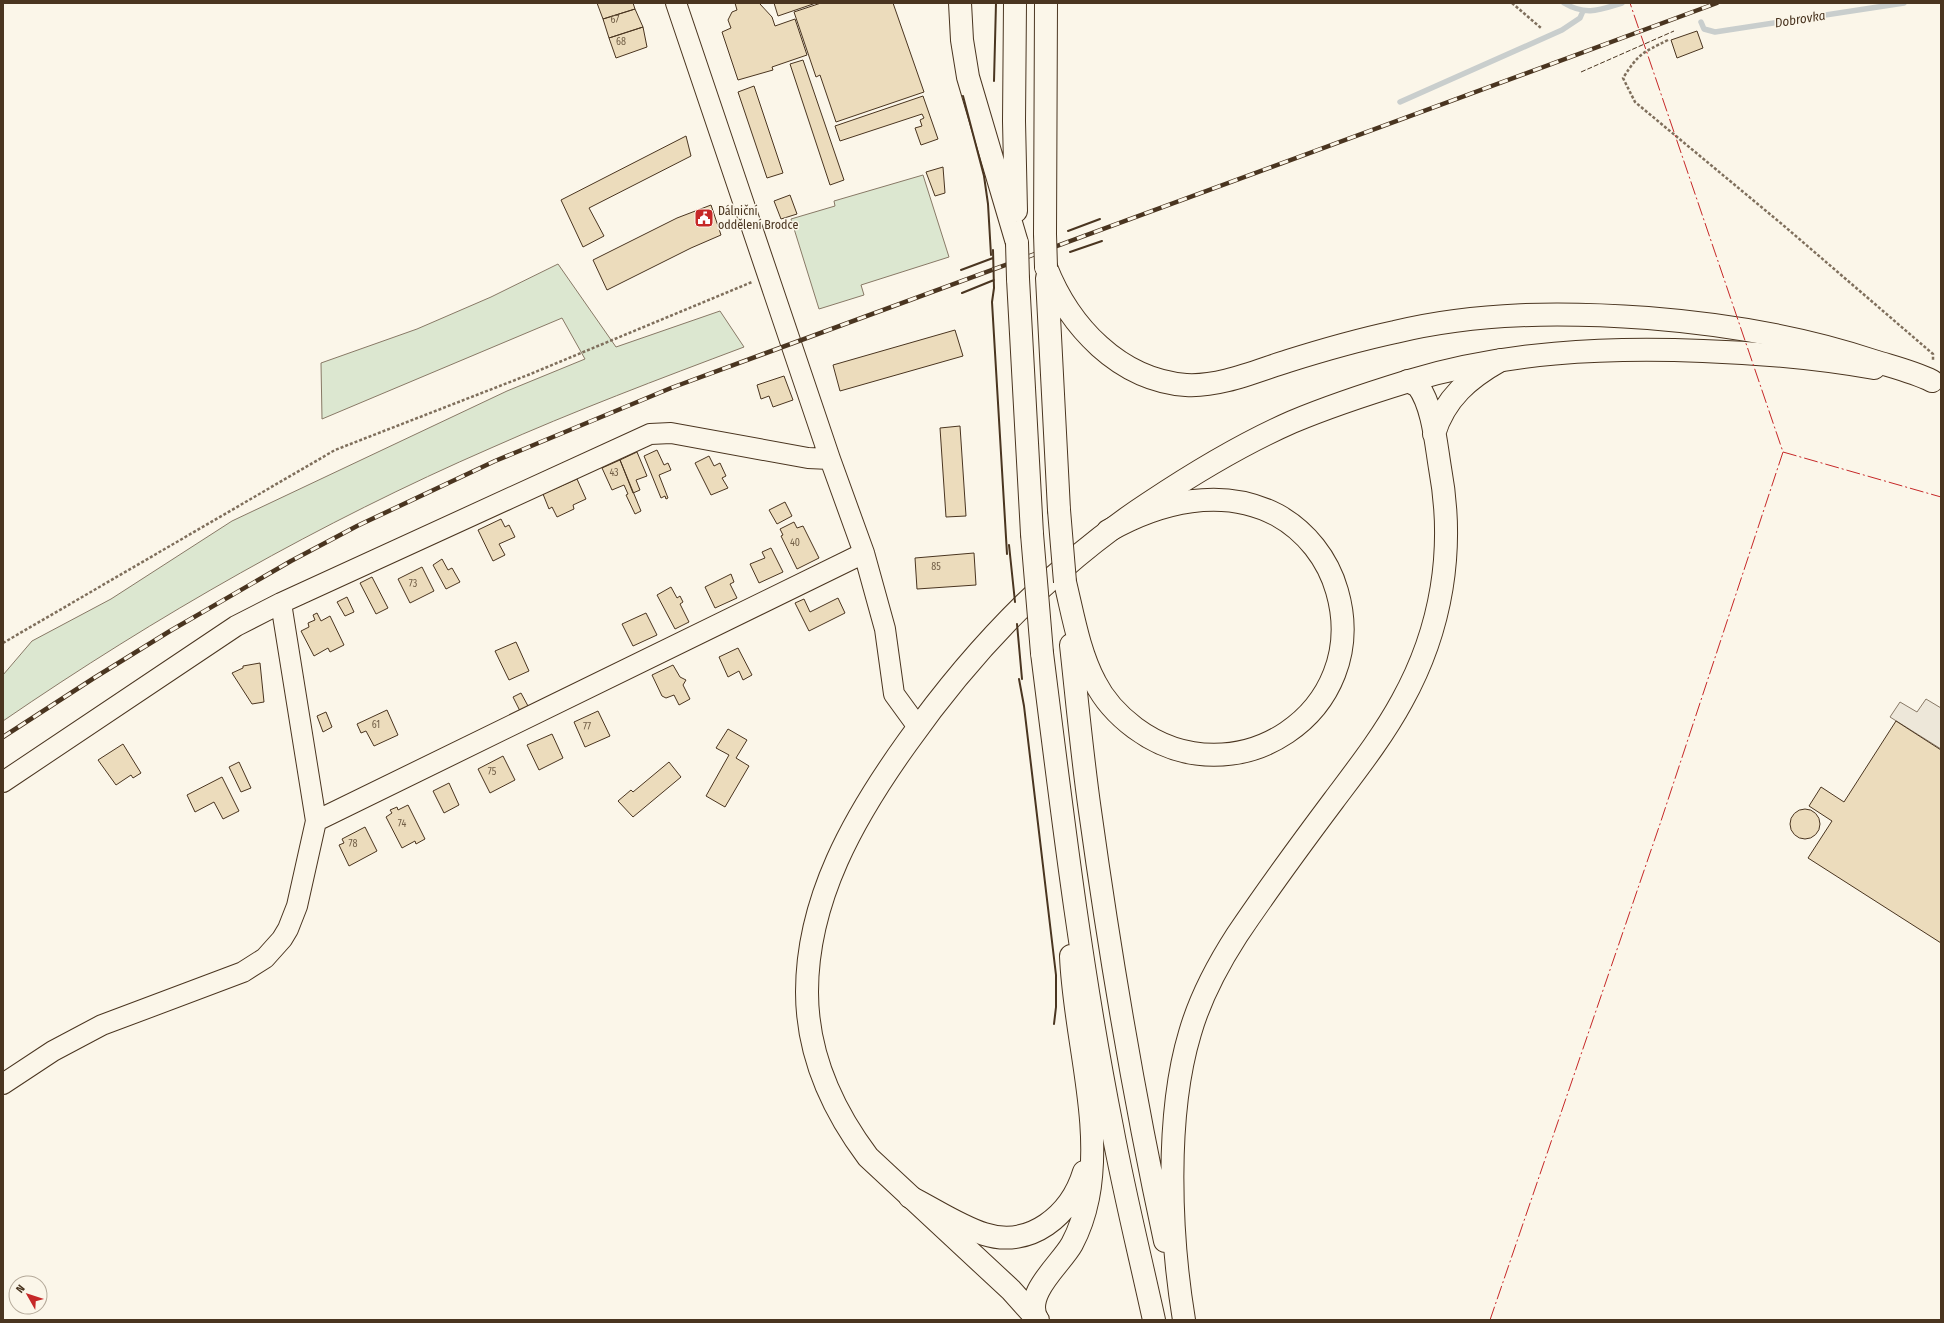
<svg xmlns="http://www.w3.org/2000/svg" width="1944" height="1323" viewBox="0 0 1944 1323" font-family="'Fira Sans Condensed',sans-serif">
<rect width="100%" height="100%" fill="#fbf6e9"/>
<path fill="#dce7d0" stroke="#887966" d="M 923,175 L 949,257 L 861,285 L 864,295 L 819,309 L 791,219 L 835,206 L 834,201 Z
M 558,264 L 616,347 L 720,311 L 744,347 C 659,379 574,411 491,448 C 321,522 156,616 3,721 L 3,675 L 32,641 L 111,599 L 232,521 L 507,391 L 585,359 L 562,318 L 322,419 L 321,363 L 417,329 L 491,297 Z"/>
<path fill="#ede7d9" stroke="#887966" d="M 1926,699 L 1941,708 L 1941,749 L 1890,717 L 1900,702 L 1917,712 Z"/>
<g fill="none" stroke-linecap="round" stroke-linejoin="round">
<path stroke="#c9cecd" stroke-width="5.5" d="M 1564,3 C 1586,16 1599,10 1622,3
M 1701,22 L 1704,29 L 1715,32 L 1904,3
M 1400,102 L 1562,30 L 1580,18 L 1583,11"/>
</g>
<path fill="#ecdcbc" stroke="#4a3520" d="M 597,3 L 633,3 L 635,9 L 603,19 Z
M 735,3 L 763,3 L 760,4 L 772,17 L 775,26 L 795,19 L 807,55 L 772,67 L 773,70 L 738,80 L 722,32 L 731,28 L 728,20 L 732,12 L 737,10 Z
M 774,3 L 816,3 L 778,16 Z
M 821,3 L 893,3 L 924,92 L 836,122 L 820,75 L 816,77 L 794,12 Z
M 635,9 L 643,27 L 609,38 L 603,19 Z
M 643,27 L 647,47 L 616,58 L 609,38 Z
M 1697,31 L 1703,48 L 1677,58 L 1671,40 Z
M 803,60 L 844,180 L 830,185 L 790,64 Z
M 754,86 L 783,173 L 767,178 L 738,92 Z
M 923,96 L 938,139 L 921,145 L 915,128 L 922,126 L 920,120 L 924,118 L 922,114 L 840,141 L 835,126 Z
M 686,136 L 691,156 L 589,208 L 604,236 L 583,247 L 561,200 Z
M 943,167 L 945,193 L 935,196 L 926,172 Z
M 790,195 L 797,214 L 781,219 L 774,201 Z
M 711,205 L 721,235 L 691,248 L 607,290 L 593,260 L 677,218 Z
M 955,330 L 963,356 L 840,391 L 833,365 Z
M 784,376 L 793,400 L 773,407 L 769,396 L 761,399 L 757,385 Z
M 960,426 L 966,516 L 946,517 L 940,428 Z
M 657,450 L 664,465 L 668,463 L 671,470 L 659,475 L 668,498 L 666,499 L 665,496 L 661,498 L 644,456 Z
M 637,452 L 647,476 L 636,480 L 640,490 L 633,493 L 620,460 Z
M 709,456 L 714,466 L 720,463 L 726,476 L 722,478 L 728,488 L 711,495 L 695,463 Z
M 620,460 L 641,511 L 635,514 L 626,495 L 628,494 L 624,485 L 612,490 L 602,468 Z
M 577,479 L 586,499 L 573,505 L 574,509 L 557,517 L 552,507 L 549,509 L 543,494 Z
M 785,502 L 792,516 L 777,524 L 769,510 Z
M 501,519 L 505,527 L 509,525 L 515,537 L 499,544 L 505,555 L 493,561 L 478,530 Z
M 794,522 L 797,528 L 803,526 L 819,558 L 797,569 L 781,536 L 783,535 L 780,529 Z
M 771,548 L 783,572 L 759,583 L 750,564 L 765,558 L 762,552 Z
M 974,553 L 976,585 L 917,589 L 915,558 Z
M 442,559 L 448,570 L 452,568 L 460,582 L 446,589 L 433,565 Z
M 422,567 L 434,591 L 410,603 L 398,579 Z
M 731,574 L 734,582 L 730,584 L 737,598 L 715,608 L 705,587 Z
M 372,577 L 388,608 L 376,614 L 360,583 Z
M 671,587 L 677,598 L 680,596 L 683,602 L 680,604 L 689,622 L 675,629 L 657,595 Z
M 347,597 L 354,612 L 345,616 L 337,602 Z
M 838,598 L 845,613 L 809,631 L 795,603 L 804,599 L 810,612 Z
M 317,613 L 321,621 L 330,616 L 344,645 L 330,652 L 328,648 L 314,656 L 301,631 L 309,627 L 308,623 L 315,620 L 313,615 Z
M 646,613 L 657,635 L 633,646 L 622,624 Z
M 516,642 L 529,671 L 509,680 L 495,651 Z
M 738,648 L 752,675 L 743,680 L 739,671 L 728,677 L 719,657 Z
M 260,663 L 264,702 L 252,704 L 232,673 L 243,668 L 243,666 Z
M 673,665 L 680,677 L 686,680 L 683,685 L 690,699 L 679,705 L 674,695 L 666,698 L 662,696 L 652,675 Z
M 521,693 L 528,706 L 520,711 L 513,697 Z
M 387,710 L 398,735 L 374,746 L 366,731 L 361,733 L 357,724 Z
M 598,711 L 610,736 L 585,747 L 574,722 Z
M 326,712 L 332,727 L 323,732 L 317,716 Z
M 1896,721 L 1941,750 L 1941,943 L 1808,858 L 1832,821 L 1809,806 L 1821,787 L 1844,802 Z
M 728,729 L 747,740 L 736,758 L 749,766 L 725,807 L 706,796 L 729,755 L 716,748 Z
M 552,734 L 563,758 L 539,770 L 527,745 Z
M 123,744 L 141,773 L 133,778 L 131,775 L 116,785 L 98,760 Z
M 503,756 L 515,780 L 490,793 L 478,769 Z
M 239,762 L 251,788 L 241,792 L 229,767 Z
M 669,762 L 681,777 L 633,817 L 618,801 L 631,790 L 633,792 Z
M 222,777 L 239,811 L 223,819 L 214,802 L 195,812 L 187,795 Z
M 449,783 L 459,805 L 444,813 L 433,791 Z
M 408,805 L 425,839 L 416,844 L 415,841 L 402,848 L 386,817 L 392,813 L 390,810 L 397,807 L 398,810 Z
M1790 824a15 15 0 1 1 30 0a15 15 0 1 1-30 0Z
M 365,827 L 377,851 L 349,866 L 339,845 L 344,843 L 342,839 Z"/>
<g fill="none" stroke-linecap="round" stroke-linejoin="round">
<defs>
<path id="minor" d="M 676,3 L 830,459 L 864,553 L 885,629 L 894,694 L 918,727
M 3,782 L 236,626 L 281,603 L 650,434 L 671,433 L 808,458 L 830,459
M 316,821 L 864,553
M 3,1084 L 53,1051 L 102,1025 L 243,972 L 265,958 L 282,939 L 288,929 L 297,906 L 316,821 L 281,603"/>
<path id="major" d="M 1038,1320 L 1011,1290 L 868,1157 C 832,1109 807,1053 807,992 C 807,899 854,817 907,743 C 973,650 1053,566 1149,503 C 1194,473 1242,444 1292,422 C 1330,406 1370,393 1409,381 C 1505,352 1604,347 1703,351 C 1760,353 1817,358 1874,368"/>
<path id="highway" d="M 960,3 L 962,40 L 968,77 L 1017,243
M 1015,3 L 1014,121 L 1016,211
M 1045,234 L 1046,3
M 1046,267 C 1069,326 1119,380 1186,385 C 1220,387 1256,371 1288,361 C 1323,350 1358,340 1395,332 C 1478,312 1563,312 1648,318 C 1724,324 1800,336 1874,361 C 1893,367 1914,372 1932,381
M 1047,278 L 1059,510
M 1018,279 L 1032,534
M 1434,434 C 1445,398 1469,378 1501,360
M 1065,582 C 1073,615 1079,652 1095,682 C 1104,700 1119,716 1135,728 C 1235,802 1372,712 1337,591 C 1328,559 1306,531 1277,515 C 1222,486 1159,502 1108,531
M 1071,645 C 1077,700 1082,755 1090,811 C 1110,955 1134,1098 1165,1241
M 1042,653 C 1062,812 1081,971 1112,1127 C 1124,1192 1140,1256 1154,1320
M 910,1197 C 934,1209 959,1226 984,1234 C 1030,1249 1071,1215 1084,1172
M 1037,1319 C 1023,1294 1061,1264 1072,1244 C 1080,1229 1085,1213 1088,1198 C 1103,1121 1074,1035 1071,956
M 1184,1320 C 1170,1235 1165,1116 1190,1033 C 1200,998 1217,966 1237,935 C 1268,889 1301,844 1334,800 C 1358,768 1383,736 1402,701 C 1442,629 1455,549 1440,468 C 1436,444 1433,406 1418,386 L 1408,381"/>
</defs>
<use href="#minor" stroke="#4a3520" stroke-width="22"/>
<use href="#major" stroke="#4a3520" stroke-width="24"/>
<use href="#highway" stroke="#4a3520" stroke-width="24"/>
<path stroke="#7f6f5c" stroke-width="2.5" stroke-dasharray="3 2" stroke-linecap="butt" d="M 1512,3 L 1541,28
M 1668,40 C 1642,53 1639,53 1623,78 L 1635,102 L 1783,225 L 1933,354 L 1933,360
M 3,643 L 335,450 L 528,375 L 752,282"/>
<use href="#minor" stroke="#fbf6e9" stroke-width="20"/>
<use href="#major" stroke="#fbf6e9" stroke-width="22"/>
<use href="#highway" stroke="#fbf6e9" stroke-width="22"/>
<defs>
<path id="rail" d="M 3,737 L 94,678 L 170,631 L 291,561 L 357,526 L 495,461 L 671,388 L 1717,3"/>
</defs>
<use href="#rail" stroke="#4a3520" stroke-width="4.5"/>
<use href="#rail" stroke="#fbf6e9" stroke-width="3" stroke-dasharray="9" stroke-linecap="butt"/>
<defs>
<path id="highway-bridge" d="M 1045,234 L 1046,267
M 1017,243 L 1018,279
M 1059,510 L 1065,582
M 1032,534 L 1042,653"/>
</defs>
<use href="#highway-bridge" stroke="#4a3520" stroke-width="24" stroke-linecap="butt"/>
<use href="#highway-bridge" stroke="#fbf6e9" stroke-width="22"/>
<path stroke="#4a3520" stroke-width="1" stroke-dasharray="5 2" stroke-linecap="butt" d="M 1581,72 L 1674,31"/>
<path stroke="#4a3520" stroke-width="2" d="M 994,81 L 996,3
M 963,96 L 984,176 L 988,204 L 991,255
M 1068,231 L 1100,219
M 993,250 L 994,288 L 992,302 L 1007,554
M 1070,252 L 1102,241
M 961,270 L 993,258
M 962,293 L 994,280
M 1009,545 L 1015,602
M 1017,624 L 1022,679
M 1019,679 L 1024,706 L 1056,975 L 1056,1007 L 1054,1024"/>
<path stroke="#c62828" stroke-width="1" stroke-dasharray="14 3 2 3" stroke-linecap="butt" d="M 1783,452 L 1941,497
M 1490,1320 L 1660,824 L 1783,452 L 1630,3"/>
</g>
<defs>
<symbol id="civic-square" viewBox="-11 -11 22 22"><rect x="-9" y="-9" width="18" height="18" rx="4" fill="#c62828" stroke="#fbf6e9"/><path d="M-.6-6.5H3V-4.5H.6V-3L4-1V1h2V6H-6V1h2V-1L-.6-3ZM-1.2 2.5V6h2.4V2.5Z" fill="#fff"/></symbol>
</defs>
<g fill-rule="evenodd">
<use href="#civic-square" x="693" y="207" width="22" height="22"/>
</g>
<g text-anchor="middle" dominant-baseline="central" stroke-width="3" stroke-linejoin="round" paint-order="stroke">
<g font-size="10" fill="#725f47">
<text x="615" y="20">67</text>
<text x="621" y="42">68</text>
<text x="614" y="473">43</text>
<text x="795" y="543">40</text>
<text x="936" y="567">85</text>
<text x="413" y="584">73</text>
<text x="376" y="725">61</text>
<text x="587" y="727">77</text>
<text x="492" y="772">75</text>
<text x="402" y="824">74</text>
<text x="353" y="844">78</text>
</g>
<g font-size="12" fill="#4a3520" stroke="#fbf6e9" text-anchor="start">
<text x="718" y="211">Dálniční<tspan x="718" dy="14">oddělení Brodce</tspan></text>
</g>
<g font-size="13" font-style="italic" fill="#4a3520" stroke="#fbf6e9">
<text transform="translate(1800 19) rotate(-9)">Dobrovka</text>
</g>
</g>
<rect width="1944" height="1323" fill="none" stroke="#4a3520" stroke-width="8"/>
<g transform="translate(28 1295) rotate(309)"><circle r="19" fill="#fbf6e9" stroke="#b4a999"/>
<path d="M0-3L7 15L0 10L-7 15Z" fill="#c62828"/>
<text y="-6" font-size="11" font-weight="bold" text-anchor="middle" fill="#4a3520">N</text>
</g>
</svg>
